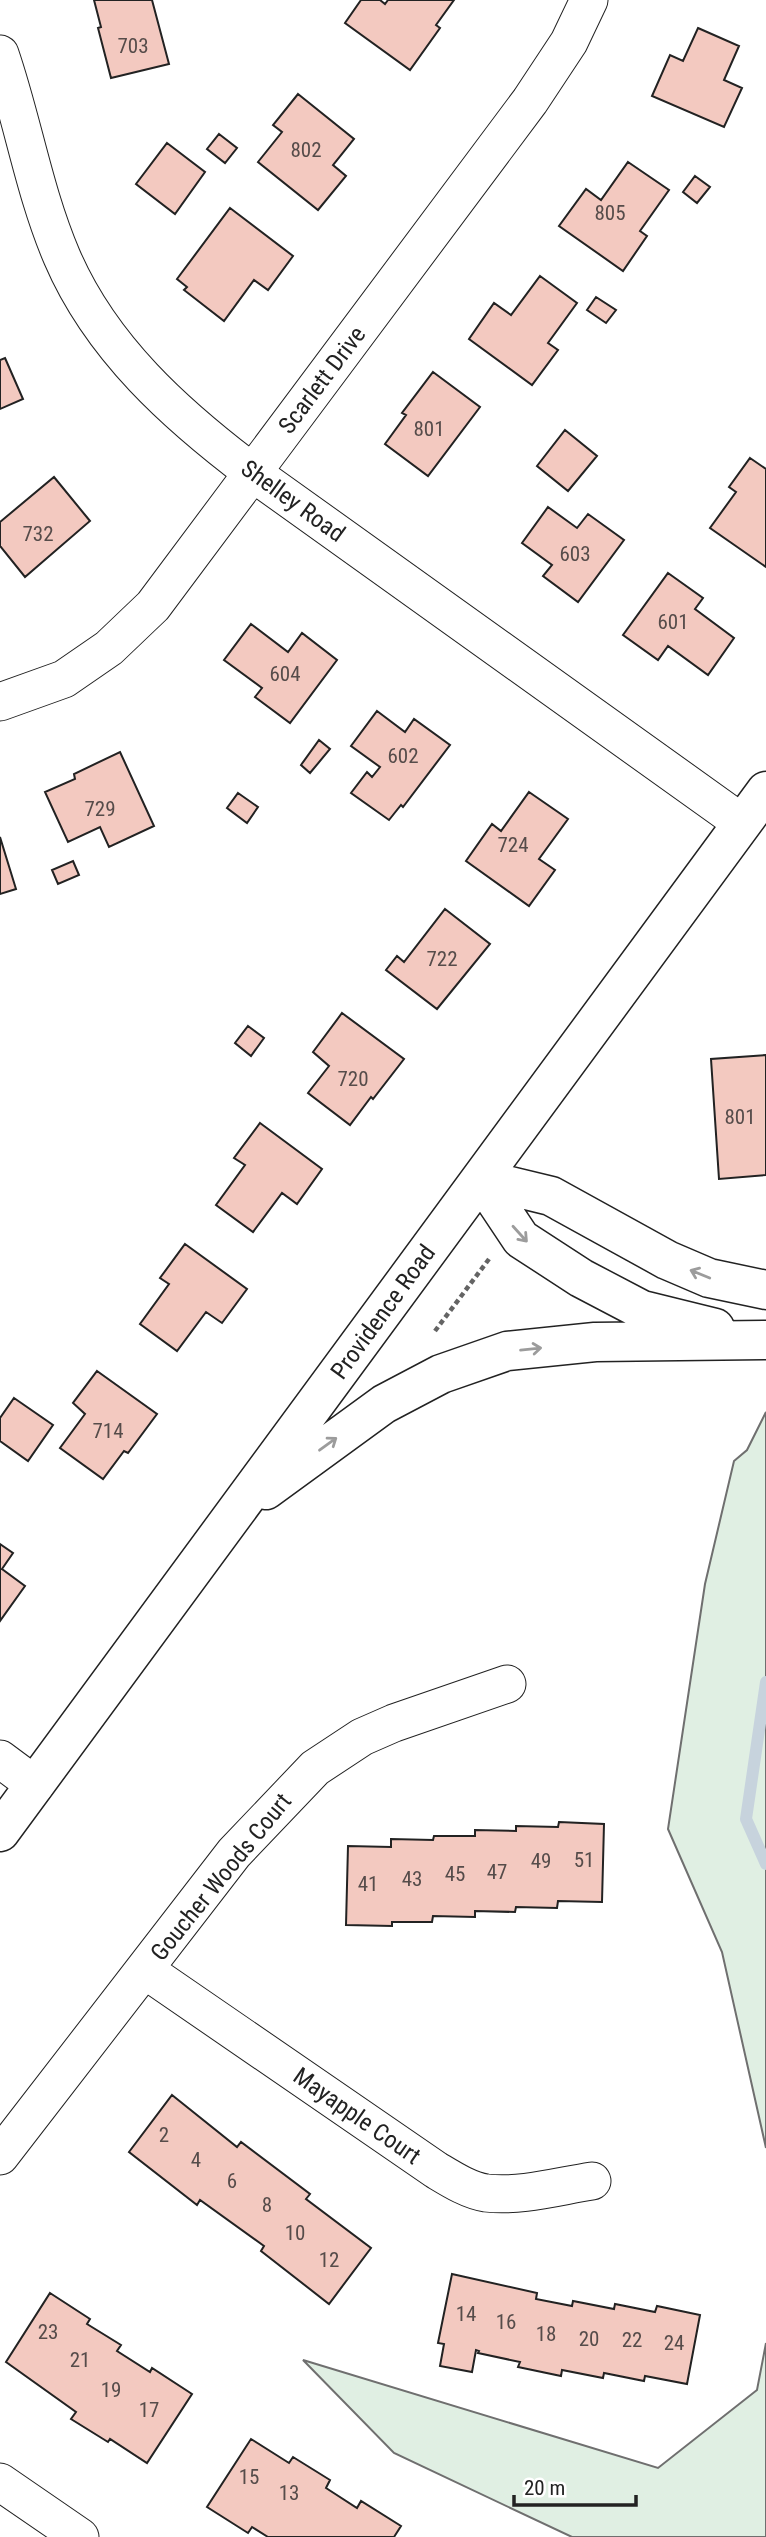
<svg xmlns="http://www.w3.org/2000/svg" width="766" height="2537" viewBox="0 0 766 2537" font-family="'Roboto Condensed',sans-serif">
<rect width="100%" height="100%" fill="#fff"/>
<path fill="#e0efe3" stroke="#6f6f6f" stroke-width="2" d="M 766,1412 L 766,2148 L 722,1952 L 668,1829 L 705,1584 L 734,1461 L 747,1450 Z
M 766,2343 L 766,2537 L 572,2537 L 394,2453 L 303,2360 L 658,2468 L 757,2390 Z"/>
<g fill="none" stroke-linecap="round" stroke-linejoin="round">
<path stroke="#c7d3dd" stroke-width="12" d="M 766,1682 L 746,1819 L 766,1864"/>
</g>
<path fill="#f3c9c0" stroke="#222" stroke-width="2" d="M 94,0 L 152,0 L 169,64 L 111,78 L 98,28 L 101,27 Z
M 361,0 L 380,0 L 385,4 L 388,0 L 454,0 L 436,25 L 440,28 L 410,70 L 345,23 Z
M 698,28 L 739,46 L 724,80 L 742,88 L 724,127 L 652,96 L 670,55 L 683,61 Z
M 298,94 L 354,139 L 333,165 L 346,176 L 318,210 L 258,162 L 282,132 L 273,125 Z
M 219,134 L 237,148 L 225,163 L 207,149 Z
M 167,143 L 205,172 L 175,214 L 136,184 Z
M 628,162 L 669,190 L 640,231 L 647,236 L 623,271 L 559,226 L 586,189 L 601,200 Z
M 695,176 L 710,187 L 697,203 L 683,192 Z
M 230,208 L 293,256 L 268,290 L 254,280 L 224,321 L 184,290 L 187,287 L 177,279 Z
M 540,276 L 577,303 L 548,343 L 558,350 L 532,385 L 469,339 L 494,303 L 511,315 Z
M 596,297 L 616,310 L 606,323 L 587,310 Z
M 5,358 L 23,399 L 0,409 L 0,360 Z
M 433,372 L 480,407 L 428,476 L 385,444 L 406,415 L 402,413 Z
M 565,430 L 597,456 L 568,491 L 537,466 Z
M 750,458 L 766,469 L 766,567 L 710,528 L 736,492 L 729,487 Z
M 54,477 L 90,521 L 25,577 L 0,546 L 0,522 Z
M 548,507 L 577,528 L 588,514 L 624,540 L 578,602 L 543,576 L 552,565 L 522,543 Z
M 668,573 L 703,598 L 695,609 L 734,638 L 708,675 L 668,646 L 658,660 L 623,635 Z
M 251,624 L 288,652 L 302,633 L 337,660 L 290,723 L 255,697 L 262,688 L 224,660 Z
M 377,711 L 405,732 L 414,719 L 450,745 L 403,807 L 401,805 L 389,820 L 351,793 L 367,772 L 372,777 L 380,767 L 351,746 Z
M 319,740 L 330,749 L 310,773 L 301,765 Z
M 120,752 L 154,826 L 109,847 L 100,827 L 68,842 L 45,792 L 75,779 L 74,774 Z
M 529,792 L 568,819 L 539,859 L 555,870 L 529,906 L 466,861 L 492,824 L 501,831 Z
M 238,793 L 258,807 L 247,823 L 227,808 Z
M 0,837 L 16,889 L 0,894 Z
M 73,861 L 79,875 L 58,884 L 52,870 Z
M 445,909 L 490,944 L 437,1009 L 386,970 L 397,956 L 404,962 Z
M 342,1013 L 404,1059 L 373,1099 L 371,1097 L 350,1125 L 308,1093 L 329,1066 L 313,1052 Z
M 248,1026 L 264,1038 L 251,1056 L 235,1043 Z
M 766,1055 L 766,1175 L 719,1179 L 711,1059 Z
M 260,1123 L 322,1169 L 297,1204 L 282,1193 L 253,1232 L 216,1205 L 245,1165 L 234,1158 Z
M 185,1244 L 247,1289 L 222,1323 L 206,1312 L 177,1351 L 140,1324 L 169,1284 L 160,1278 Z
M 97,1371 L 157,1414 L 128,1453 L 124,1451 L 103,1479 L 60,1448 L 85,1414 L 73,1403 Z
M 14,1398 L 53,1425 L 28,1461 L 0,1441 L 0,1418 Z
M 0,1544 L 13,1553 L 2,1569 L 25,1586 L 0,1621 Z
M 559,1822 L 604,1824 L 602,1902 L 558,1901 L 557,1908 L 516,1907 L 515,1912 L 475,1911 L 475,1917 L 433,1916 L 432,1922 L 392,1922 L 392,1926 L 346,1925 L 348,1846 L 391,1847 L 391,1839 L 433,1840 L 434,1836 L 475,1836 L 475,1830 L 516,1831 L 516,1826 L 558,1827 Z
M 172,2095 L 237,2147 L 241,2142 L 310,2194 L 306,2199 L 371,2248 L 329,2304 L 261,2251 L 264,2246 L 200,2200 L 197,2205 L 129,2152 Z
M 452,2274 L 537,2293 L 536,2299 L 572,2306 L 573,2301 L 614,2309 L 615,2304 L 655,2312 L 657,2306 L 700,2315 L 687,2384 L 645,2376 L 644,2381 L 604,2373 L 603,2378 L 562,2370 L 561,2376 L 518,2367 L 520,2362 L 478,2353 L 479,2351 L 476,2350 L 472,2372 L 440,2366 L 444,2344 L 438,2343 Z
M 50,2293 L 90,2319 L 87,2324 L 121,2345 L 117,2351 L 150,2372 L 152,2368 L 192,2394 L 147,2463 L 110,2439 L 108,2442 L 71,2419 L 76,2412 L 6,2362 Z
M 251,2439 L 289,2463 L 293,2457 L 330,2480 L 326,2488 L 357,2508 L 361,2501 L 401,2526 L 394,2537 L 268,2537 L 252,2527 L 248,2533 L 207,2507 Z"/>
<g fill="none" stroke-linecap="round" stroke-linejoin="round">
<defs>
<path id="minor" d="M 0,54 C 23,121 34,192 62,257 C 101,348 176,415 253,473 L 742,823
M 0,702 L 64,679 L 109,648 L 153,606 L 530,101 L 569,42 L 589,0
M 0,1759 L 35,1785
M 145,1970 L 436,2170 C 451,2179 468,2190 486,2193 C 521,2197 559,2186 592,2181
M 0,2156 L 234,1853 L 315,1768 L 362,1737 L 394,1723 L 507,1684
M 0,2482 L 80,2537"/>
<path id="tertiary" d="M 481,1179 L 521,1239 L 581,1278 L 642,1310 L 715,1328
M 481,1179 L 551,1196 L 667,1260 L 709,1278 L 766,1290
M 266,1490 L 384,1404 L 441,1374 L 507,1351 L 595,1342 L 766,1340
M 0,1832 L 766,791"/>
</defs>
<use href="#minor" stroke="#222" stroke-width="39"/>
<use href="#tertiary" stroke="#222" stroke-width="41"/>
<path stroke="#646464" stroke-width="4.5" stroke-dasharray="5 3.5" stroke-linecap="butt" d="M 435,1331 L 489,1259"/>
<use href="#minor" stroke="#fff" stroke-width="37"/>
<use href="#tertiary" stroke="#fff" stroke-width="38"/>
</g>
<defs><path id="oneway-shaft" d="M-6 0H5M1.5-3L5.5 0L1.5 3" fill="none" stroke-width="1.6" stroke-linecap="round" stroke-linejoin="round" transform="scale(1.75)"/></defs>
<g stroke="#9c9c9c">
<use href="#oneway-shaft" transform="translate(520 1234) rotate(48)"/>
<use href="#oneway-shaft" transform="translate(700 1274) rotate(-158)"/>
<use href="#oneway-shaft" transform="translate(531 1349) rotate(-6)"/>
<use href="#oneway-shaft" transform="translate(328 1444) rotate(-36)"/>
</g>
<g text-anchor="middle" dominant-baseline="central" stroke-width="5" stroke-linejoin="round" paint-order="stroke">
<g font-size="21" fill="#564c4a">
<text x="133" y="46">703</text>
<text x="306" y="150">802</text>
<text x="610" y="213">805</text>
<text x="429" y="429">801</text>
<text x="38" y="534">732</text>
<text x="575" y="554">603</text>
<text x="673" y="622">601</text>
<text x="285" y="674">604</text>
<text x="403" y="756">602</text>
<text x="100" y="809">729</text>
<text x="513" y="845">724</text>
<text x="442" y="959">722</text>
<text x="353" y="1079">720</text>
<text x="740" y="1117">801</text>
<text x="108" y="1431">714</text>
<text x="584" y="1860">51</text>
<text x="541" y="1861">49</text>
<text x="497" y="1872">47</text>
<text x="455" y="1874">45</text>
<text x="412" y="1879">43</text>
<text x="368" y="1884">41</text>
<text x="164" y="2135">2</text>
<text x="196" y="2160">4</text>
<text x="232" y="2181">6</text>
<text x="267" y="2205">8</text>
<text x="295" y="2233">10</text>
<text x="329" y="2260">12</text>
<text x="466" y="2314">14</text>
<text x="506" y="2322">16</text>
<text x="48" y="2332">23</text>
<text x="546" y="2334">18</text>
<text x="589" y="2339">20</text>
<text x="632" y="2340">22</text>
<text x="674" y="2343">24</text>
<text x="80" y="2360">21</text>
<text x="111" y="2390">19</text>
<text x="149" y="2410">17</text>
<text x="249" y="2477">15</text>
<text x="289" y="2493">13</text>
</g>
<g font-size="24" fill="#222" stroke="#fff">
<text transform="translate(322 380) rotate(-53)">Scarlett Drive</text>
<text transform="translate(293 501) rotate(36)">Shelley Road</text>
<text transform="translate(383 1312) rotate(-54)">Providence Road</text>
<text transform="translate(221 1877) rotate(-51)">Goucher Woods Court</text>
<text transform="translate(357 2116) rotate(35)">Mayapple Court</text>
</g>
</g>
<path d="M514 2495v10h122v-10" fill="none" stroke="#222222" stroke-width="3.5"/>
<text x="524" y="2495" font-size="21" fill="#222222" stroke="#ffffff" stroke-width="5" paint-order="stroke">20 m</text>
</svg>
